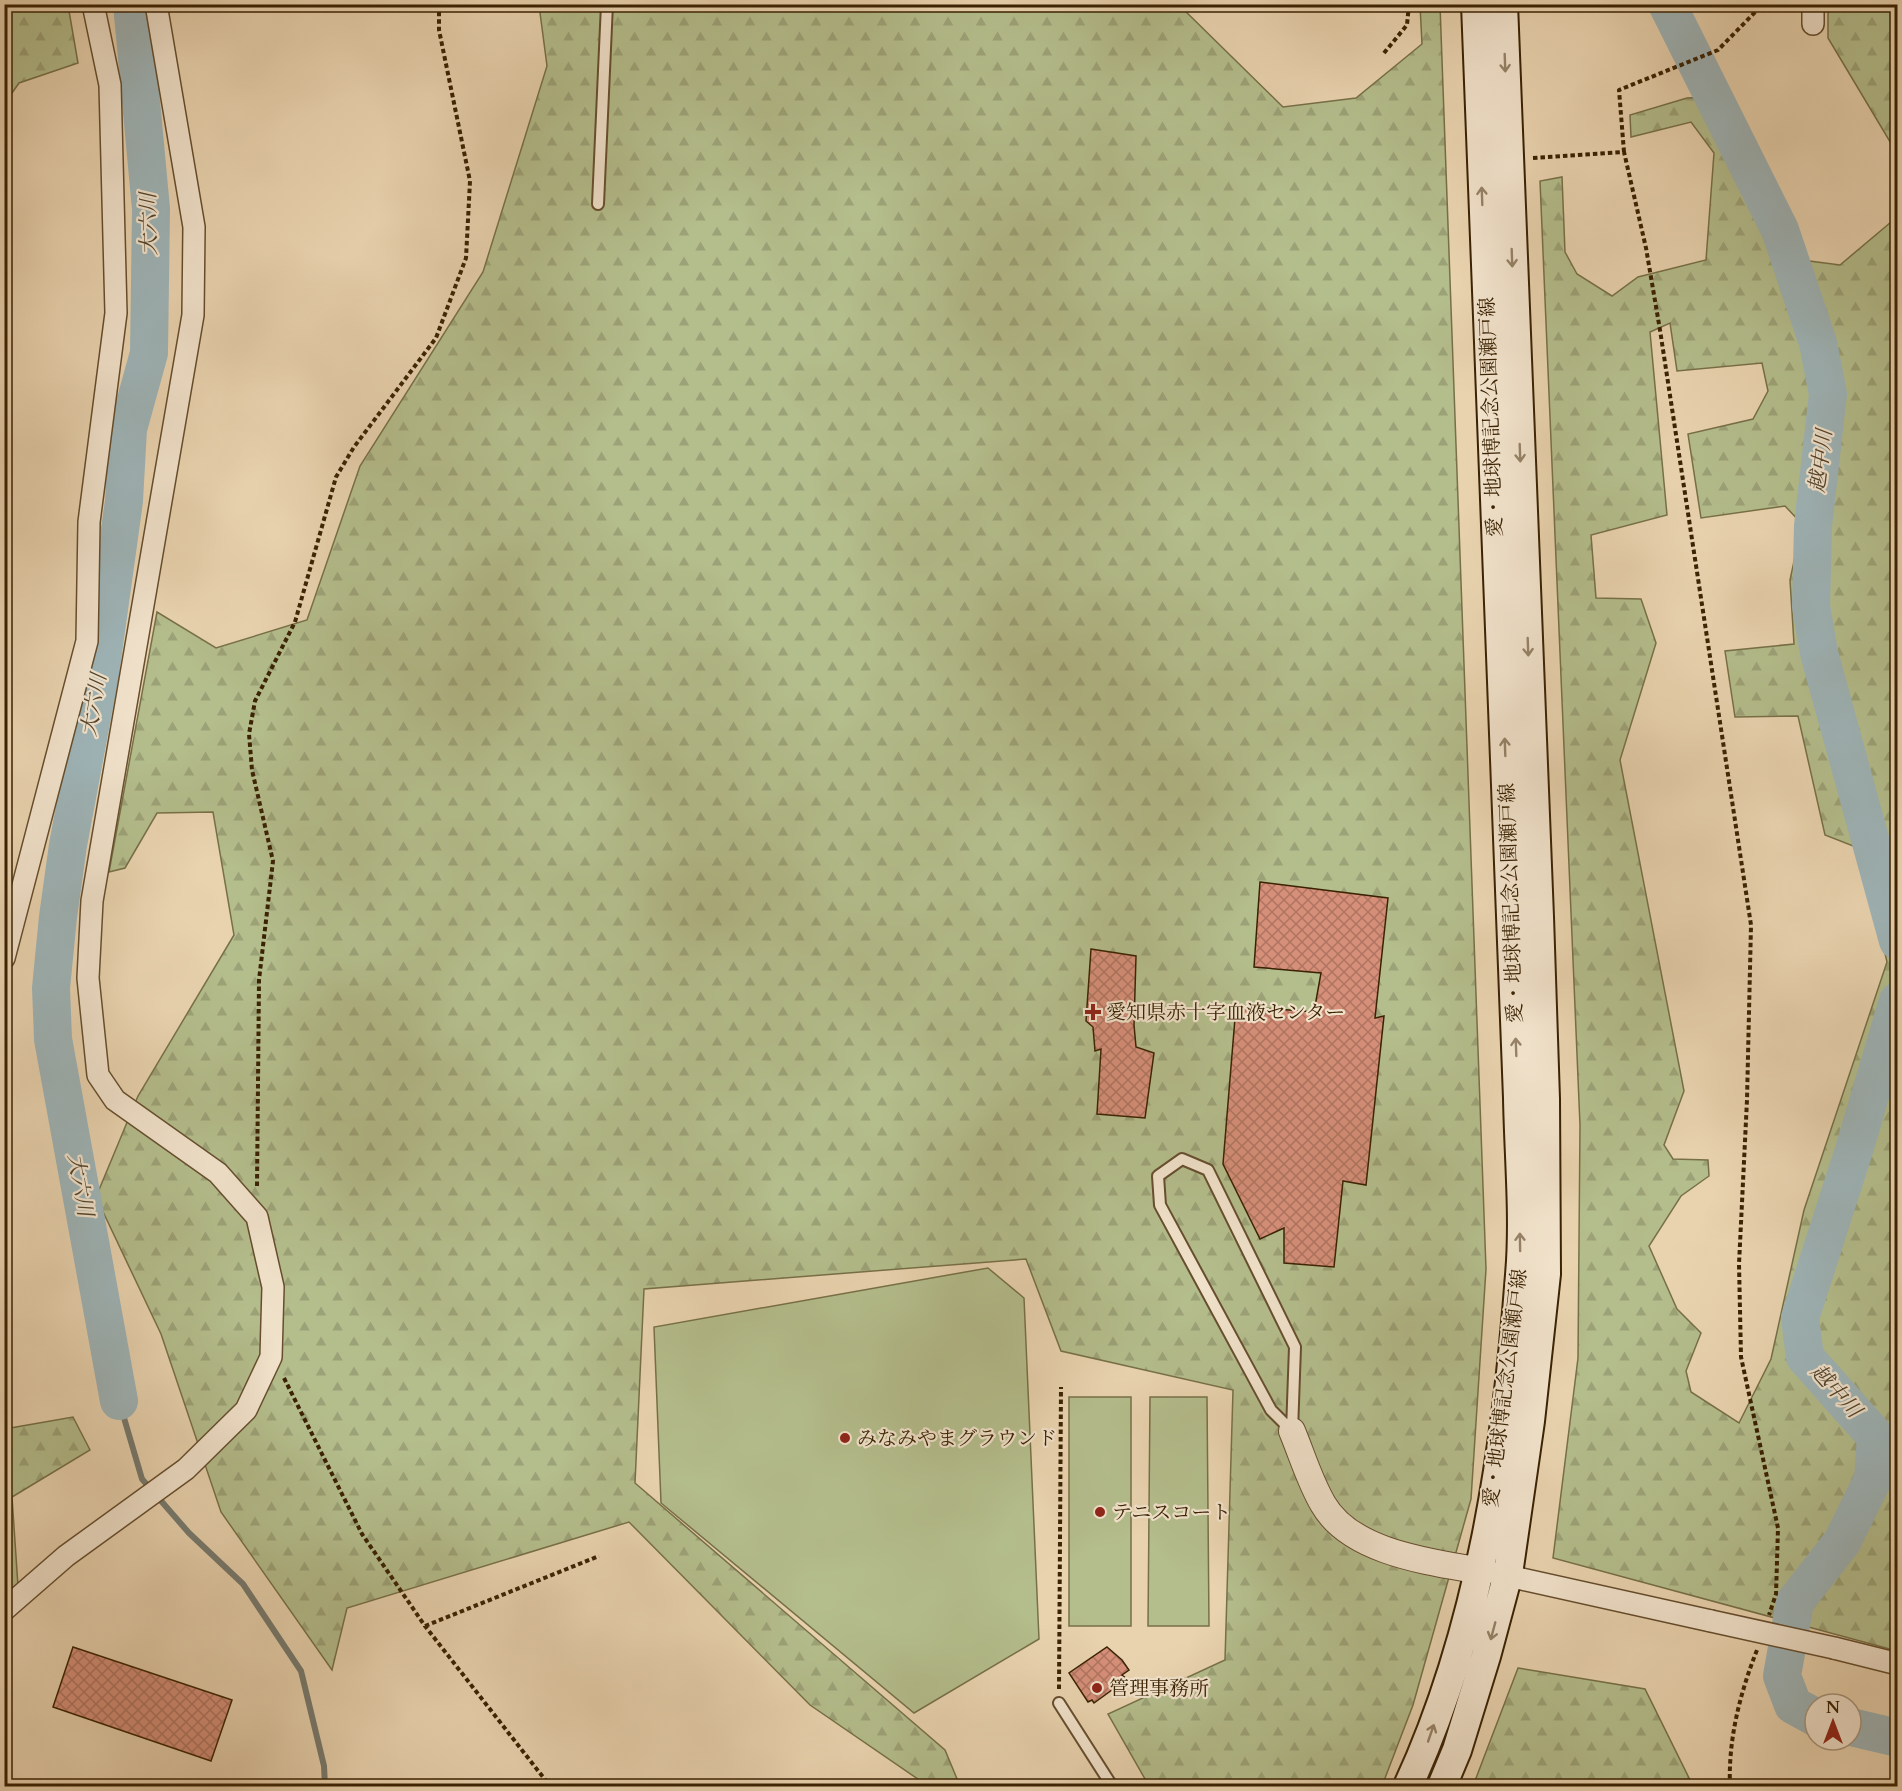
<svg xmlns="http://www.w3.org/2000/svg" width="1902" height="1791" viewBox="0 0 1902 1791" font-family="Cardo,'Noto Serif JP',serif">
<defs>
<pattern id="forest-firs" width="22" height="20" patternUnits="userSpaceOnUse" patternTransform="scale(1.5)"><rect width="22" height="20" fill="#b4bd8c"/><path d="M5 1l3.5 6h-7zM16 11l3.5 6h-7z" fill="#9ca277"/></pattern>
<pattern id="building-cross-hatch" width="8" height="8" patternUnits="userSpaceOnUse" patternTransform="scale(1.5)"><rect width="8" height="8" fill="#d68f79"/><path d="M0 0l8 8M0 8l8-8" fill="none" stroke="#af7461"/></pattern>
</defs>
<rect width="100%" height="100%" fill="#e9d3af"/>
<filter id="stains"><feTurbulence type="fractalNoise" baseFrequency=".00333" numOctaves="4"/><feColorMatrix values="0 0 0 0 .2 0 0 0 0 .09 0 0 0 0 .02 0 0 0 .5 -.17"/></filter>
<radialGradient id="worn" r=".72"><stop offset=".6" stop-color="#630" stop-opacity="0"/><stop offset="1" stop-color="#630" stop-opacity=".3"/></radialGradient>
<path fill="url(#forest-firs)" stroke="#777048" stroke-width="1.5" fill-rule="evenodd" d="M 5,4 L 68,5 L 78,63 L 19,83 L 5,103 Z
M 539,5 L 1179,5 L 1283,107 L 1356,98 L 1422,44 L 1420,5 L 1440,5 L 1486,1269 L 1471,1499 L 1413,1705 L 1382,1786 L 1149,1786 L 1108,1714 L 1225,1660 L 1233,1390 L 1061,1351 L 1026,1259 L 644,1289 L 635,1483 L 945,1750 L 960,1786 L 928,1786 L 810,1705 L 629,1522 L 347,1608 L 332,1670 L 221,1512 L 161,1334 L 96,1197 L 138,1096 L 234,935 L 213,812 L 157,813 L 125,868 L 109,872 L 157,612 L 216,648 L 307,620 L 360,466 L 483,272 L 547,66 Z
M 1828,5 L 1898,5 L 1897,1651 L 1553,1558 L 1578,1358 L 1580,1125 L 1540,181 L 1562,177 L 1565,252 L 1577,274 L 1612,296 L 1638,277 L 1706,260 L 1714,153 L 1691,122 L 1631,137 L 1630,115 L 1687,98 L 1706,97 L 1779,257 L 1840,265 L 1897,217 L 1895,150 L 1828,38 ZM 1670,323 L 1677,371 L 1762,363 L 1768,391 L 1753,419 L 1688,434 L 1701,518 L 1785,506 L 1802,524 L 1790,580 L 1794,644 L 1725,651 L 1735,717 L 1798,716 L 1825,835 L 1861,849 L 1887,962 L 1804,1210 L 1771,1359 L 1739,1423 L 1691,1392 L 1686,1371 L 1701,1333 L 1677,1309 L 1649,1246 L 1681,1196 L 1709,1176 L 1708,1160 L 1673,1159 L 1664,1145 L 1684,1091 L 1620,760 L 1656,643 L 1641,599 L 1596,598 L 1591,535 L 1667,515 L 1650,332 Z
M 73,1417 L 90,1450 L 12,1497 L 18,1586 L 5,1598 L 5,1429 Z
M 1518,1668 L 1645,1689 L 1693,1786 L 1473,1786 Z"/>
<path fill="#b4bd8c" stroke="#777048" stroke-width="1.5" d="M 988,1268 L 1024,1298 L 1039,1639 L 914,1713 L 661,1503 L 654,1327 Z
M 1069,1397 L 1131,1397 L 1131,1626 L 1069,1626 Z
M 1150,1397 L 1207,1397 L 1209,1626 L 1148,1626 Z"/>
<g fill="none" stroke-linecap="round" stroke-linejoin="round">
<path stroke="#767a6f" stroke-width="6" d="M 119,1401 L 142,1479 L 189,1533 L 243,1584 L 301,1671 L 324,1766 L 325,1786"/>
<path stroke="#9eb4b7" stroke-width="38" d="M 1667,4 L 1780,230 L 1818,343 L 1828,394 L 1813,526 L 1811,606 L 1819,653 L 1898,941
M 119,1401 L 53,1039 L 51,988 L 58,917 L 68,845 L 100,674 L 124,501 L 128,429 L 149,353 L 151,209 L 132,4
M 1815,1717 L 1793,1705 L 1782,1676 L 1795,1602 L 1842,1542 L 1873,1479 L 1876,1437 L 1805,1357 L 1800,1318 L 1854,1150 L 1898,1001
M 1851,1727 L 1898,1738"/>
</g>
<path fill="url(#building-cross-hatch)" stroke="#3a2203" stroke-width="1.5" d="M 1260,882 L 1388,898 L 1375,1018 L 1384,1016 L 1366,1185 L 1343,1181 L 1334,1267 L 1284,1263 L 1284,1228 L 1260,1239 L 1223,1164 L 1236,1006 L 1314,1012 L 1321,973 L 1254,967 Z
M 1091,949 L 1136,956 L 1134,1025 L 1136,1047 L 1154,1053 L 1145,1118 L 1097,1114 L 1101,1049 L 1095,1051 L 1093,1027 L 1086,1021 Z
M 73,1647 L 232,1700 L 211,1761 L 53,1707 Z
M 1107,1647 L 1122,1660 L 1129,1670 L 1122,1675 L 1127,1679 L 1094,1703 L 1092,1700 L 1088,1702 L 1069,1673 Z"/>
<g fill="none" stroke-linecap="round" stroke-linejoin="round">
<defs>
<path id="service" d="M 598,204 L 607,4
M 1182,1159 L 1208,1170 L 1295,1347 L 1292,1431 L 1271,1410 L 1160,1205 L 1158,1176 Z
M 1059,1703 L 1112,1786"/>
<path id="minor" d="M 1813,24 L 1813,4
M 4,958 L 87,641 L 89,522 L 116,313 L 110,85 L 93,4
M 1495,1573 L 1711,1621
M 4,1610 L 66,1556 L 186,1469 L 246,1410 L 271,1357 L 273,1287 L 257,1217 L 218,1173 L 115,1100 L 98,1075 L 88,978 L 92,901 L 193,315 L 194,227 L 156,4
M 1834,1648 L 1898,1664"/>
<path id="tertiary" d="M 1292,1431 C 1302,1455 1310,1482 1323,1504 C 1351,1553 1431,1562 1481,1571"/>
<path id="secondary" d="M 1408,1786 C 1481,1628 1507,1448 1520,1275 C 1525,1218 1519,1156 1518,1098 L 1476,4
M 1442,1786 L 1457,1750 L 1486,1656 L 1508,1574 L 1530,1421 L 1546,1274 L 1545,1099 L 1539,917 L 1503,4"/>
</defs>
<use href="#service" stroke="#664e2e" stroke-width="14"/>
<use href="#minor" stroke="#664e2e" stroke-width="24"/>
<use href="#tertiary" stroke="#664e2e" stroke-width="28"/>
<use href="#secondary" stroke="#3a2203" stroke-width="32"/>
<path stroke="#3a2203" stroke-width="4" stroke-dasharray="4.5 3" stroke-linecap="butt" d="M 1384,53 L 1407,25 L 1409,4
M 1624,152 L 1619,90 L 1718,50 L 1763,4
M 1533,158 L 1624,152 L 1646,248 L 1660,330 L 1751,925 L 1747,1100 L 1739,1264 L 1741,1357 L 1778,1528 L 1776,1594 L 1769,1615
M 257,1186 L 259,980 L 273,861 L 252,770 L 249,734 L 255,701 L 295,622 L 336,477 L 354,447 L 436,338 L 466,258 L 470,181 L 439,30 L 439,4
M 284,1378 L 362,1534 L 425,1626 L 550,1786
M 425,1626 L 599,1556
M 1059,1689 L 1061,1387
M 1730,1786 C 1728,1740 1740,1693 1757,1650"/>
<use href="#service" stroke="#f1e2cb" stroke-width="10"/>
<use href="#minor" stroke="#f1e2cb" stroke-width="21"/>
<use href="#tertiary" stroke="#f1e2cb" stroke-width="26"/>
<use href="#secondary" stroke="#f1e2cb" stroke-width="28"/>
<defs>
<path id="minor-bridge" d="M 1711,1621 L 1834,1648"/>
</defs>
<use href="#minor-bridge" stroke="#664e2e" stroke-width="24" stroke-linecap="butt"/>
<use href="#minor-bridge" stroke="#f1e2cb" stroke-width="21"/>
</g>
<defs><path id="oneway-shaft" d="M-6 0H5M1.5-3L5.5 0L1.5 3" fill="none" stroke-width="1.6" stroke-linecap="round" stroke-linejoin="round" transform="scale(1.5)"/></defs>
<g stroke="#968267">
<use href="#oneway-shaft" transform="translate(1505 63) rotate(88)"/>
<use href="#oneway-shaft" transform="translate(1482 196) rotate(-92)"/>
<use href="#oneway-shaft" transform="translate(1512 258) rotate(88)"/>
<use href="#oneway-shaft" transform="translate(1520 453) rotate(88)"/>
<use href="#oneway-shaft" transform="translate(1528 647) rotate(88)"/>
<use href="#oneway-shaft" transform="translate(1505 747) rotate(-92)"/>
<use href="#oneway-shaft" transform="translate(1516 1047) rotate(-92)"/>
<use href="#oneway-shaft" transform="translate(1520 1242) rotate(-91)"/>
<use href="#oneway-shaft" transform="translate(1493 1631) rotate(105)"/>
<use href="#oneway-shaft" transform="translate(1431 1733) rotate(-71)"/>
</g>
<g fill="#8f2418" stroke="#f1e2cb" stroke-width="2">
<path d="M1090 1003h6v6h6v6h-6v6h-6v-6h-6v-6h6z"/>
<circle cx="845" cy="1438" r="6"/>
<circle cx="1100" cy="1512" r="6"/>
<circle cx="1097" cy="1688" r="6"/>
</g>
<g text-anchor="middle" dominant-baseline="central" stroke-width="4.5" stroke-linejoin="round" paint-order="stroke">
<g font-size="20" fill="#3a2203" stroke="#f1e2cb">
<text transform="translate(1491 417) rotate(-92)">愛・地球博記念公園瀬戸線</text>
<text transform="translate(1511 903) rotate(-92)">愛・地球博記念公園瀬戸線</text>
<text transform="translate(1505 1388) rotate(-83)">愛・地球博記念公園瀬戸線</text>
</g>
<g font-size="20" fill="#3a2203" stroke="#f1e2cb" text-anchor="start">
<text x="1106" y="1012">愛知県赤十字血液センター</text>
<text x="857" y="1438">みなみやまグラウンド</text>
<text x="1112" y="1512">テニスコート</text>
<text x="1109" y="1688">管理事務所</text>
</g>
<g font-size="21" font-style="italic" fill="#534630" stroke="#f1e2cb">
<text transform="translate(149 224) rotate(-91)">大六川</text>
<text transform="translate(1821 461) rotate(-83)">越中川</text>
<text transform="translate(94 705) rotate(-80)">大六川</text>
<text transform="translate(80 1185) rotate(80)">大六川</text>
<text transform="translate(1836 1391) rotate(48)">越中川</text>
</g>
</g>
<rect width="1902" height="1791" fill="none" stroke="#e9d3af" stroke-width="24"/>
<rect x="6" y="6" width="1890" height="1779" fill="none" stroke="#3a2203" stroke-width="3"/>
<rect x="12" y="12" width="1878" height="1767" fill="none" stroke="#3a2203" stroke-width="1.5"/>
<g transform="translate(1833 1722)"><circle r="28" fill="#f1e2cb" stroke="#a8957b" stroke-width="1.5"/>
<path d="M0-4.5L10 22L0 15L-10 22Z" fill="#8f2418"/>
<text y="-9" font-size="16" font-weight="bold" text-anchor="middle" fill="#3a2203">N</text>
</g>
<rect width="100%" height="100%" filter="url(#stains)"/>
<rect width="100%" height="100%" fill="url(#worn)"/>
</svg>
